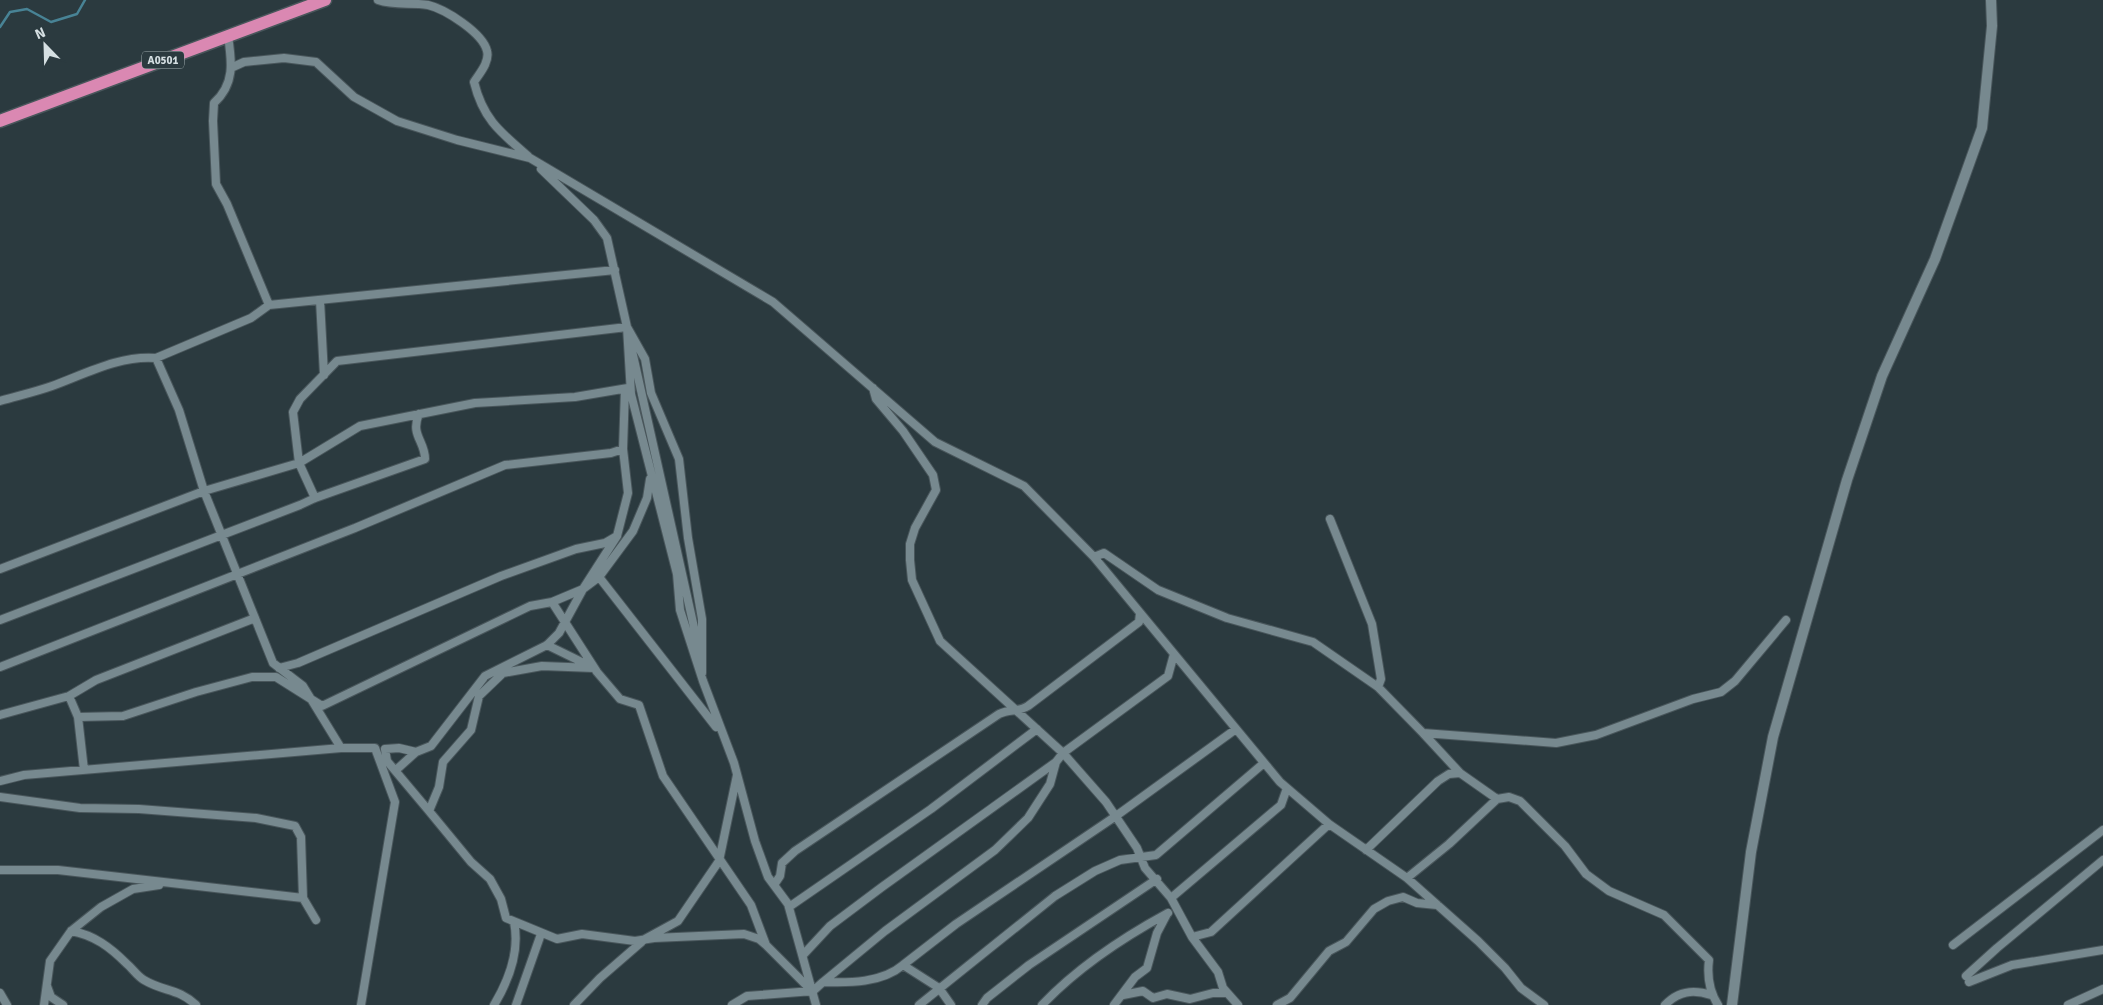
<svg xmlns="http://www.w3.org/2000/svg" width="2103" height="1005" viewBox="0 0 2103 1005" font-family="Signika,sans-serif">
<rect width="100%" height="100%" fill="#2b3a3f"/>
<g fill="none" stroke-linecap="round" stroke-linejoin="round">
<path stroke="#488395" stroke-width="2.5" d="M 0,27 L 10,12 L 27,9 L 51,22 L 77,14 L 85,0"/>
<defs>
<path id="minor" d="M 378,0 C 395,6 411,2 428,5 C 445,9 483,33 487,51 C 490,62 479,74 474,82 C 483,119 500,132 528,156
M 228,36 C 232,62 235,84 214,103 L 213,121 L 216,184 L 227,204 L 269,305
M 233,67 L 244,62 L 284,58 L 316,62 L 354,97 L 397,121 L 457,140 L 530,158 L 773,302 L 935,442 L 1024,486 L 1094,557 L 1280,782 L 1329,824 L 1407,878 L 1478,941 L 1505,968 L 1521,988 L 1544,1005
M 541,169 L 594,220 L 607,238 L 627,327 L 631,394 L 677,574 L 680,610 L 703,681 L 734,763 L 755,841 L 768,877 L 788,904 L 816,1005
M 320,300 L 324,375
M 631,346 L 700,654
M 156,358 L 251,318 L 269,305 L 615,270
M 873,388 L 876,399 L 903,431 L 933,475 L 936,490 L 915,528 L 910,544 L 910,560 L 912,580 L 940,641 L 1063,753 L 1106,802 L 1137,848 L 1145,868 L 1171,898 L 1192,937 L 1218,972 L 1223,988 L 1238,1005
M 0,401 C 17,396 35,392 52,386 C 85,374 120,355 156,358 L 179,410 L 204,491 L 273,663 L 303,686 L 341,748 L 375,748 L 395,802 L 361,1005
M 315,498 L 299,463 L 293,412 L 300,399 L 337,361 L 627,327 L 645,359 L 651,393 L 679,459 L 688,538 L 702,619 L 702,673
M 1330,519 L 1372,624 L 1381,679 L 1378,687
M 1094,557 L 1104,553 L 1158,590 L 1227,618 L 1313,642 L 1378,687 L 1423,733 L 1556,743 L 1596,735 L 1693,699 L 1721,692 L 1735,681 L 1786,620
M 0,569 L 204,491 L 299,463 L 360,426 L 475,403 L 575,397 L 628,388
M 599,577 L 716,727
M 552,602 L 597,672 L 620,699 L 639,705 L 663,776 L 751,905 L 766,945 L 811,990
M 0,620 L 300,505 L 315,498 L 425,459 C 425,441 410,435 419,414
M 547,645 L 592,667
M 0,667 L 355,528 L 505,465 L 611,453 L 623,449
M 279,668 L 298,663 L 501,576 L 576,549 L 605,543 L 617,536
M 594,668 L 542,666 L 503,673 L 479,696 L 471,730 L 443,762 L 439,787 L 429,811 L 471,862 L 490,879 L 501,899 L 506,918 L 557,939 L 582,934 L 635,941 L 654,938 L 744,934 L 759,939 L 766,945
M 69,696 L 78,717 L 84,770
M 0,715 L 69,696 L 96,680 L 255,618
M 78,717 L 123,716 L 196,692 L 252,677 L 276,677 L 322,706 L 530,606 L 552,602 L 583,589 L 617,536 L 628,493 L 623,449 L 625,389
M 1423,733 L 1460,773
M 416,752 L 399,748 L 385,749 L 387,761 L 429,811
M 396,770 L 416,752 L 431,746 L 485,676 L 547,645 L 559,633 L 583,589 L 599,577 L 633,531 L 647,498 L 650,479
M 0,781 L 24,775 L 341,748
M 0,797 L 80,808 L 139,809 L 256,818 L 295,826 L 301,837 L 303,898 L 316,920
M 1366,850 L 1438,781 L 1449,774 L 1460,773 L 1497,799
M 0,870 L 58,870 L 303,898
M 1407,878 L 1449,844 L 1497,799 L 1509,797 L 1520,801 L 1565,846 L 1586,874 L 1609,891 L 1664,915 L 1709,960 C 1707,976 1709,991 1718,1005
M 774,885 L 780,876 L 782,863 L 795,851 L 999,714 C 1009,709 1019,712 1028,706 L 1139,622 L 1140,613
M 1171,898 L 1281,805 L 1287,788
M 789,907 L 931,809 L 1037,729
M 71,931 C 94,935 110,947 127,964 C 133,969 137,976 144,980 C 164,992 178,988 196,1005
M 1192,937 L 1211,932 L 1329,824
M 1953,945 L 2103,830
M 803,955 L 830,926 L 882,887 L 1056,762 L 1063,753 L 1168,676 L 1174,654
M 903,965 L 956,924 L 1116,816 L 1236,729
M 1966,976 L 1997,948 L 2103,860
M 823,982 L 885,931 L 995,850 L 1028,818 L 1050,784 L 1056,762
M 1969,982 L 2012,965 L 2103,950
M 47,986 L 51,997 L 63,1005
M 0,993 L 7,1005
M 1123,995 L 1143,991 L 1153,998 L 1167,994 L 1190,999 L 1213,993 L 1227,993
M 44,1005 L 50,961 L 71,931 L 101,907 L 133,889 L 159,885
M 494,1005 C 509,980 520,951 514,922
M 516,1005 L 541,934
M 574,1005 L 600,978 L 645,939 L 678,921 L 719,861 L 737,775
M 732,1005 L 747,996 L 813,991 L 823,982 C 849,983 882,983 903,965 L 939,988 L 951,1005
M 919,1005 L 1055,896 L 1095,871 L 1120,860 L 1156,855 L 1264,763
M 982,1005 L 987,998 L 1029,965 L 1157,879
M 1042,1005 C 1078,967 1122,938 1168,913
M 1114,1005 L 1135,977 L 1147,968 L 1157,933 L 1167,914
M 1277,1005 L 1290,998 L 1329,951 L 1346,942 L 1374,909 L 1388,901 L 1403,897 L 1417,903 L 1437,905
M 1665,1005 C 1678,991 1693,989 1711,995
M 2068,1005 L 2103,989"/>
<path id="tertiary" d="M 1732,1005 L 1751,852 L 1773,737 L 1847,480 L 1882,376 L 1935,259 L 1982,128 L 1992,26 L 1991,0"/>
<path id="trunk" d="M 0,121 L 325,0"/>
</defs>
<use href="#minor" stroke="#49565b" stroke-width="10"/>
<use href="#tertiary" stroke="#49565b" stroke-width="12"/>
<use href="#trunk" stroke="#49565b" stroke-width="15"/>
<use href="#minor" stroke="#77898f" stroke-width="8"/>
<use href="#tertiary" stroke="#77898f" stroke-width="10"/>
<use href="#trunk" stroke="#da88b2" stroke-width="12"/>
</g>
<g text-anchor="middle" dominant-baseline="central" stroke-width="5" stroke-linejoin="round" paint-order="stroke">
<rect fill="#2b3a3f" stroke="#a2aeb1" stroke-width="1" x="142" y="51.5" width="42" height="17" rx="4"/>
<g font-size="11" font-weight="bold" fill="#d5dfe2">
<text x="163" y="60">A0501</text>
</g>
</g>
<g transform="translate(45 45) rotate(337)" stroke="#2b3a3f" stroke-width="4" paint-order="stroke">
<path d="M0-4L9 19L0 12L-9 19Z" fill="#d5dfe2"/>
<text y="-8" font-size="14" font-weight="bold" text-anchor="middle" fill="#d5dfe2">N</text>
</g>
</svg>
